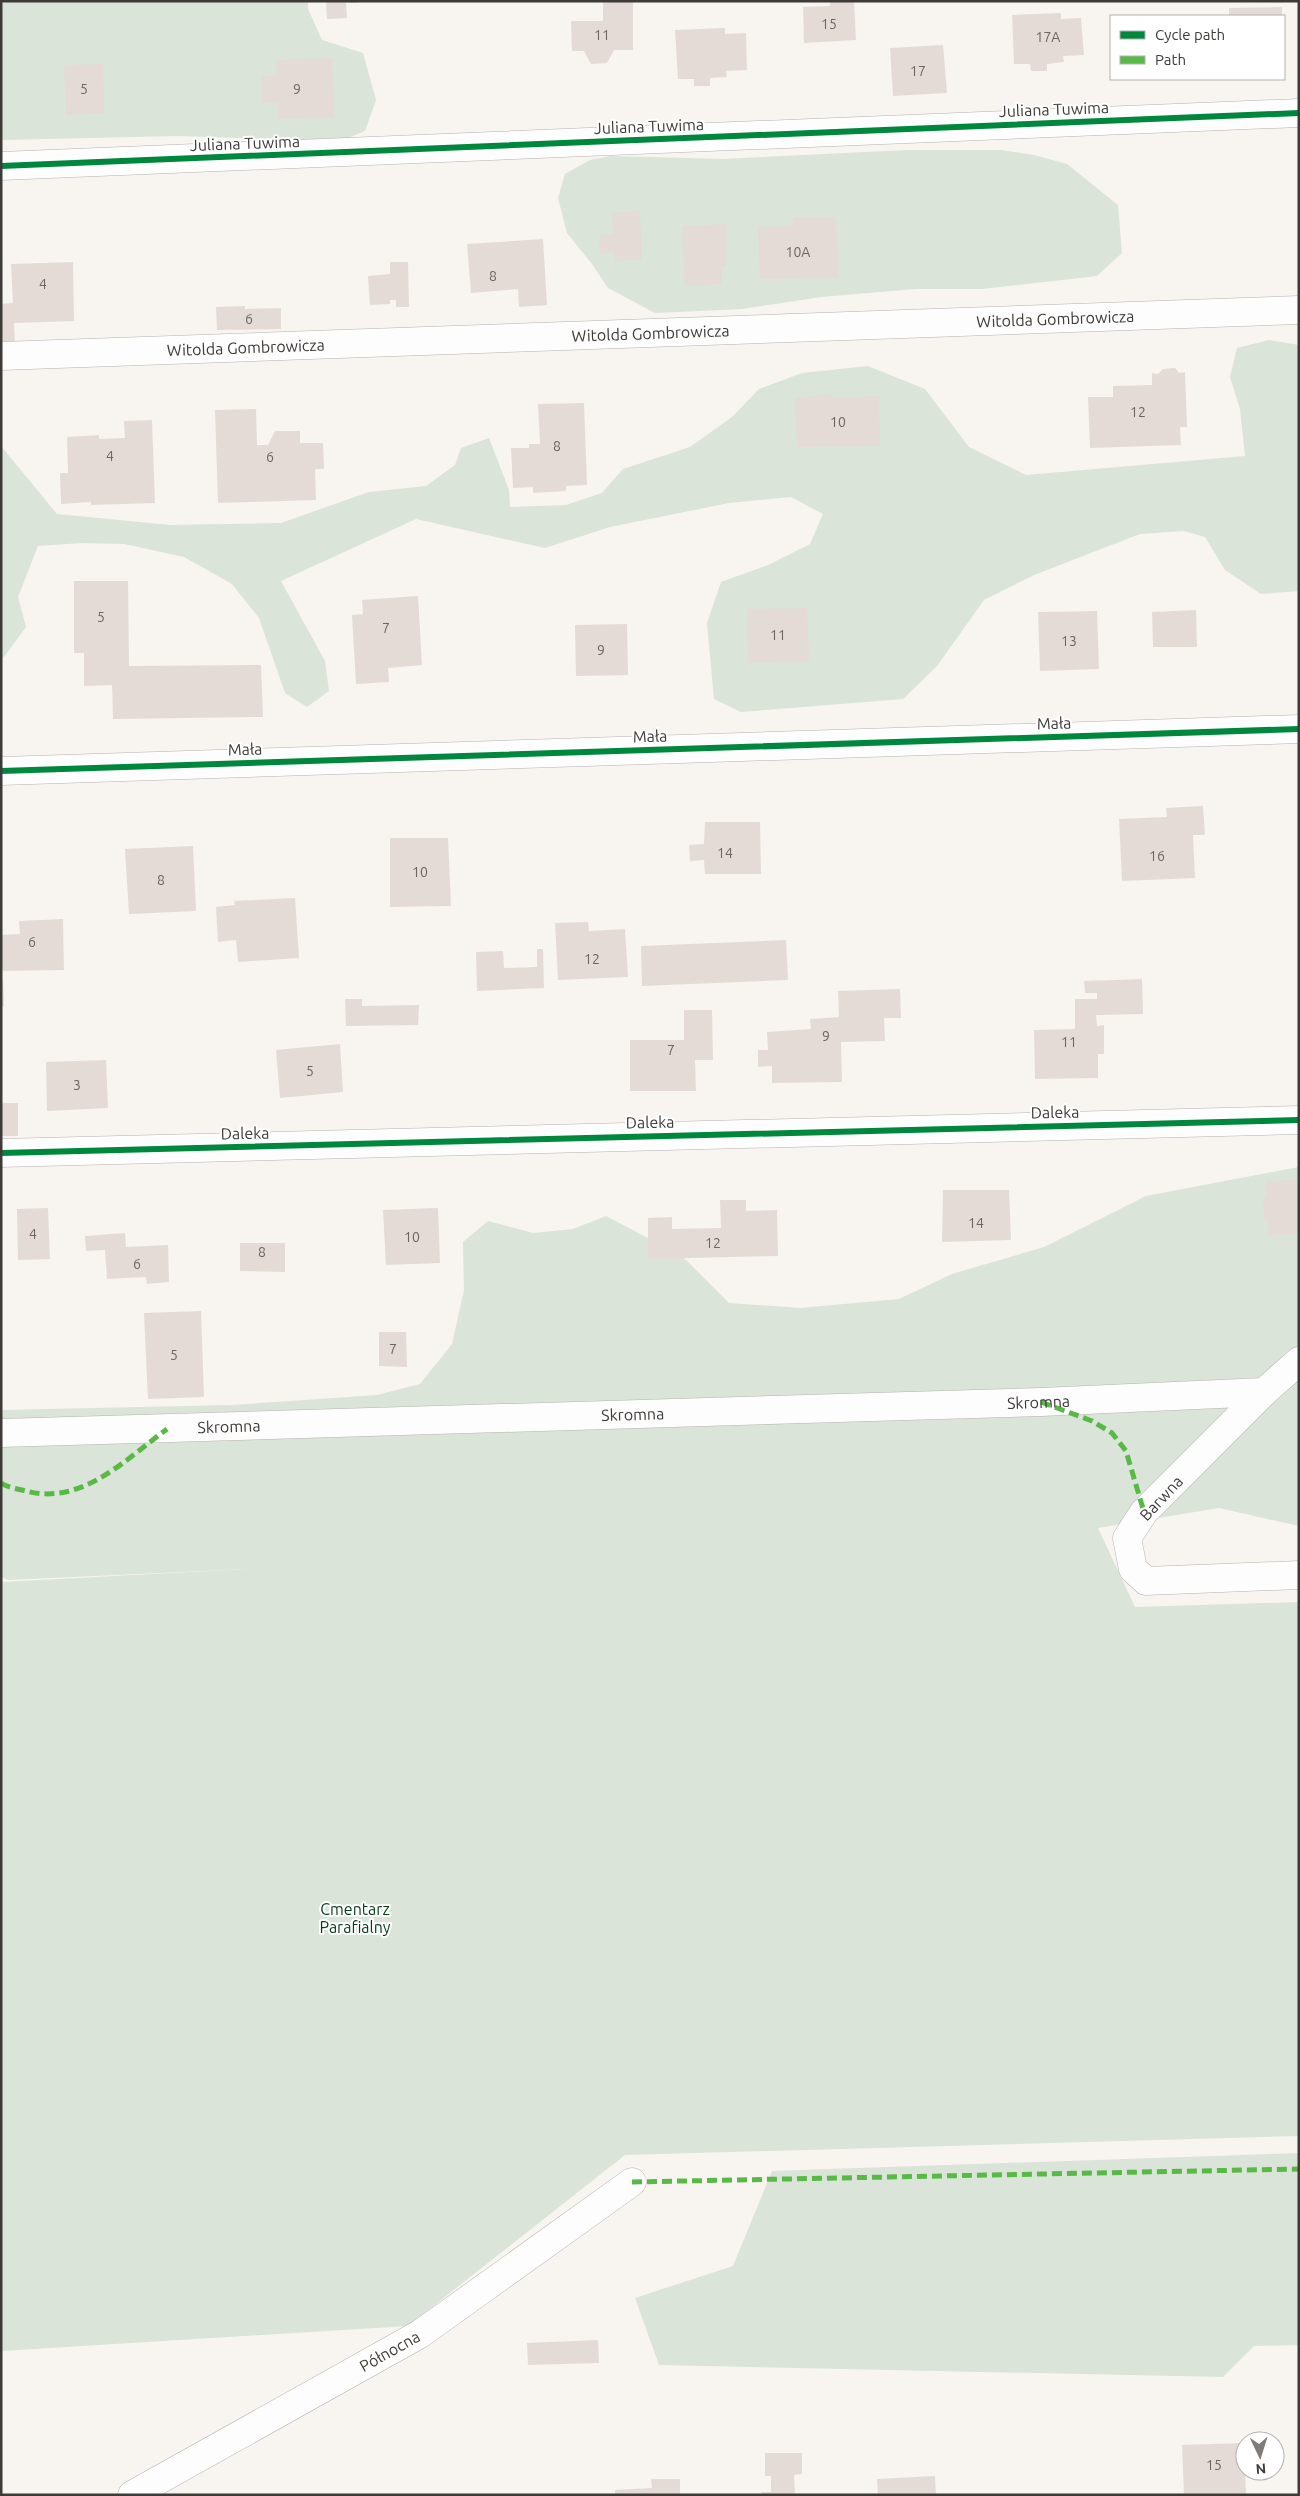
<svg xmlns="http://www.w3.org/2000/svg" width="1300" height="2496" viewBox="0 0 1300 2496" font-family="Ubuntu,sans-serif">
<rect width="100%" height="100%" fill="#f8f4f0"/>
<path fill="#dae4d8" d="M 1,1 L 308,1 L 308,9 L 322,40 L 363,53 L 376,100 L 365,131 L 341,141 L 177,136 L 1,140 Z
M 907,150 L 1001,150 L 1034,155 L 1067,164 L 1118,205 L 1122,253 L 1097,276 L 982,289 L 916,289 L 821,297 L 742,309 L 655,313 L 608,288 L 592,264 L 567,233 L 558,198 L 565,174 L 590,160 L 611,156 L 723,159 Z
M 1269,340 L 1299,345 L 1299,591 L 1261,594 L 1225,570 L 1205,537 L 1184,531 L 1140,534 L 1034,575 L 984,600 L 937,666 L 903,699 L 741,712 L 714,699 L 707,623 L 721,582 L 768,565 L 810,544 L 823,514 L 791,497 L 729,503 L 610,527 L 545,548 L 416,519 L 281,581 L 325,661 L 329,691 L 307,707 L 285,693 L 259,618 L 232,584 L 184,557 L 124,544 L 82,543 L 38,546 L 18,597 L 26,627 L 1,661 L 1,446 L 57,514 L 170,525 L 281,523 L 369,492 L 426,486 L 455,465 L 461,448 L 489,438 L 509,490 L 510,507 L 566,505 L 602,493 L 623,469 L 690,447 L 732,417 L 759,389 L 802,373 L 868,366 L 925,389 L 969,447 L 1026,475 L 1245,456 L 1240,409 L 1230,377 L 1237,348 Z
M 1299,1167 L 1299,1526 L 1219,1508 L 1098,1528 L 1135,1607 L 1299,1602 L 1299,2136 L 625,2155 L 408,2326 L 1,2351 L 1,1582 L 247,1569 L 8,1580 L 1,1577 L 1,1410 L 233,1405 L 377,1395 L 420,1384 L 452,1344 L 464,1290 L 463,1242 L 488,1221 L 533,1233 L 573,1229 L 606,1216 L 682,1256 L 729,1303 L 800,1308 L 899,1299 L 952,1274 L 1044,1247 L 1146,1196 Z
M 1299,2153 L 1299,2345 L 1254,2346 L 1223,2377 L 659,2365 L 635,2298 L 733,2266 L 772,2171 Z"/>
<path fill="#e4dbd7" d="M 326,1 L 358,1 L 358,3 L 346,3 L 347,18 L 327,19 Z
M 603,1 L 633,1 L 633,50 L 614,50 L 607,63 L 591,64 L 584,51 L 572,51 L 571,21 L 603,21 Z
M 830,1 L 854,1 L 856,40 L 804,43 L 803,7 L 830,6 Z
M 1282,7 L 1282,16 L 1229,16 L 1229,8 Z
M 1061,13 L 1061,19 L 1081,18 L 1084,55 L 1063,56 L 1064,62 L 1047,64 L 1047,71 L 1031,71 L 1030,64 L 1014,64 L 1012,15 Z
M 725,28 L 725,34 L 746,33 L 747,70 L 726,71 L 727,77 L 710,78 L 710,86 L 694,86 L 694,79 L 678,79 L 675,30 Z
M 943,45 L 947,93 L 893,96 L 890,48 Z
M 332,58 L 334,117 L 278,119 L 277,103 L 262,103 L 261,76 L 277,75 L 276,60 Z
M 103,64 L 104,113 L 66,115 L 64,65 Z
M 640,211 L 642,259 L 615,261 L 614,252 L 600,253 L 599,235 L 613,234 L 612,213 Z
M 836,217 L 838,277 L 760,279 L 758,227 L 793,226 L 793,218 Z
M 725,224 L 726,266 L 721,267 L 722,284 L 685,286 L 682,226 Z
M 543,239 L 547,305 L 519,307 L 518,289 L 471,293 L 467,244 Z
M 73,262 L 74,321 L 14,323 L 15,343 L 1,344 L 1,304 L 13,303 L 11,264 Z
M 390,262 L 408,262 L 409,307 L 396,307 L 396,300 L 390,300 L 390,304 L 370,305 L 368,276 L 390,274 Z
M 245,306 L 245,309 L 281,308 L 281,329 L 217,330 L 216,307 Z
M 1175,368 L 1179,373 L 1185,372 L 1187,427 L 1180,427 L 1181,445 L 1090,448 L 1088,397 L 1113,397 L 1113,386 L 1152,385 L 1152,373 L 1158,374 L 1163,369 Z
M 833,394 L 832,398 L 879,396 L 880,446 L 797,447 L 795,398 Z
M 584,403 L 587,485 L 566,486 L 566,491 L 533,493 L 533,487 L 513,488 L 511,448 L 529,448 L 529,444 L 540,444 L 538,404 Z
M 256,409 L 257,445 L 268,445 L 275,431 L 300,431 L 300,443 L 323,443 L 324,469 L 315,469 L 316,500 L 218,503 L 215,410 Z
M 152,420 L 155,503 L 91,505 L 91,502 L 61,504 L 60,473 L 68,473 L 67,437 L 99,435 L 99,439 L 125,438 L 124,421 Z
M 74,581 L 128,581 L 129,666 L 261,665 L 263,717 L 113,719 L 112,685 L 84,686 L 84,653 L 74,653 Z
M 418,596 L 422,665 L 388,668 L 389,682 L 356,684 L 352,615 L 363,614 L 362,600 Z
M 807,608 L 809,661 L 748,663 L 747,609 Z
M 1196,610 L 1197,647 L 1153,647 L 1152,612 Z
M 1097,611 L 1099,669 L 1040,671 L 1038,612 Z
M 627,624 L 628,675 L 576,676 L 575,625 Z
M 1203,806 L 1205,835 L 1193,835 L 1195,878 L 1122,881 L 1119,819 L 1167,817 L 1166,808 Z
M 705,822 L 760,822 L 761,874 L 705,874 L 704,860 L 690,861 L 689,845 L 704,844 Z
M 390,838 L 448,838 L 451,906 L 390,907 Z
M 193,846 L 196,911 L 129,914 L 125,849 Z
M 295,898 L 299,958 L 238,962 L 236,940 L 218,942 L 216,907 L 235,905 L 234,901 Z
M 63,919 L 64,970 L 2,971 L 1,935 L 20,934 L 19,921 Z
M 588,922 L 589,931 L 625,929 L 628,977 L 558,980 L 555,923 Z
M 786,940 L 788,980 L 642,986 L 641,946 Z
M 537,949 L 543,949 L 544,988 L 477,991 L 476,952 L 503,951 L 504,968 L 537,967 Z
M 1142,979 L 1143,1014 L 1096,1015 L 1097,1026 L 1104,1025 L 1104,1054 L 1098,1054 L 1098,1078 L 1035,1079 L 1034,1030 L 1075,1029 L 1075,999 L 1097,999 L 1097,993 L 1085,993 L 1084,981 Z
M 1,981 L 3,981 L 4,1006 L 1,1006 Z
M 900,989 L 901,1018 L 884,1018 L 885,1041 L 841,1042 L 842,1082 L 772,1083 L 772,1066 L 758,1067 L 758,1050 L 768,1050 L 767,1032 L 811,1029 L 810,1019 L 839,1017 L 838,991 Z
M 345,999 L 362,999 L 362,1006 L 419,1005 L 418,1025 L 346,1026 Z
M 684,1010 L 712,1010 L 713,1060 L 695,1060 L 696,1091 L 630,1091 L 630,1040 L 684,1040 Z
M 340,1044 L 343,1092 L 280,1098 L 276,1050 Z
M 106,1060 L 108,1108 L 47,1111 L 46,1062 Z
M 1,1103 L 18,1103 L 18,1136 L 1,1136 Z
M 1299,1180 L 1299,1234 L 1268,1235 L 1267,1219 L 1264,1219 L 1263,1197 L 1267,1197 L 1266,1181 Z
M 943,1190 L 1009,1190 L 1011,1240 L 942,1242 Z
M 720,1200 L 746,1200 L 746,1211 L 777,1210 L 778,1256 L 648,1259 L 648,1218 L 672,1217 L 672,1229 L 721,1228 Z
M 48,1208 L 50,1259 L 18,1260 L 17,1209 Z
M 438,1208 L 440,1263 L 386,1265 L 383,1210 Z
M 125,1233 L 126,1247 L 168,1245 L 169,1282 L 147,1284 L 146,1277 L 107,1279 L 105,1250 L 86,1251 L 85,1236 Z
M 240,1243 L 285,1243 L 285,1272 L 240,1271 Z
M 201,1311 L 204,1397 L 148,1399 L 144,1313 Z
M 379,1332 L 406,1332 L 407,1367 L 379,1366 Z
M 598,2340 L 599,2363 L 528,2365 L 527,2343 Z
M 1244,2443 L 1246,2495 L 1184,2495 L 1182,2445 Z
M 765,2453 L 802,2453 L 802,2474 L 794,2475 L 795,2495 L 761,2495 L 761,2492 L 771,2492 L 771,2476 L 765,2476 Z
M 935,2476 L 936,2495 L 878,2495 L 877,2479 Z
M 651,2479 L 680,2479 L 680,2495 L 615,2495 L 615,2490 L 652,2488 Z"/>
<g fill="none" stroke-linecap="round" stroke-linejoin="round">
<defs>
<g id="minor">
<path d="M 1,166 L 1299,113"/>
<path id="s1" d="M 1,356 L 1299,310"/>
<path d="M 1,771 L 1299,729"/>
<path d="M 1,1153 L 1299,1120"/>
<path d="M 1299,1361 L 1264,1392 L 1144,1512 L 1127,1538 L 1133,1569 L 1146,1581 L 1299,1575"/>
<path id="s2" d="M 1,1433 L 1041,1402 L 1264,1392"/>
<path id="s3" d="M 132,2495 L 420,2334 L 632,2182"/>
</g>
</defs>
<use href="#minor" stroke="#b5b3b0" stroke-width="29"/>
<use href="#minor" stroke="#fefdfd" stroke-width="28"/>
<path stroke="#58b947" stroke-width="5" stroke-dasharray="10 5" stroke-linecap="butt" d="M 1041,1402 L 1092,1421 L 1112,1433 L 1126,1451 L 1144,1512
M 1,1483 C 9,1488 18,1489 26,1491 C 82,1506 126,1459 167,1429
M 632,2182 L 1299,2169"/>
<defs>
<path id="cycleway" d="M 1,166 L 1299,113
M 1,771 L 1299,729
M 1,1153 L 1299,1120"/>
</defs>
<use href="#cycleway" stroke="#fff" stroke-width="9"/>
<use href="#cycleway" stroke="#00873e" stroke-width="6"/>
</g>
<g text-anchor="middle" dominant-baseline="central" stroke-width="4" stroke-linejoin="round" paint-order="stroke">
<g font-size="14" fill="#6a6562">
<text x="829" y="24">15</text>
<text x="602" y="35">11</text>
<text x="1048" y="37">17A</text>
<text x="918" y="71">17</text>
<text x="84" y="89">5</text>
<text x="297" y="89">9</text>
<text x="798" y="252">10A</text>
<text x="493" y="276">8</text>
<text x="43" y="284">4</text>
<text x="249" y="319">6</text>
<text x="1138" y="412">12</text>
<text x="838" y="422">10</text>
<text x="557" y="446">8</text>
<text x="110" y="456">4</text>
<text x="270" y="457">6</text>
<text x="101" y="617">5</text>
<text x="386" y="628">7</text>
<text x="778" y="635">11</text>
<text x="1069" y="641">13</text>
<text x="601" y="650">9</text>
<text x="725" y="853">14</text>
<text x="1157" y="856">16</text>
<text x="420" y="872">10</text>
<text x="161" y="880">8</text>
<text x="32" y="942">6</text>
<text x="592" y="959">12</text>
<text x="826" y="1036">9</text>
<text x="1069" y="1042">11</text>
<text x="671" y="1050">7</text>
<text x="310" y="1071">5</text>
<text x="77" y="1085">3</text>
<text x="976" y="1223">14</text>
<text x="33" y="1234">4</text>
<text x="412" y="1237">10</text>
<text x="713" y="1243">12</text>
<text x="262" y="1252">8</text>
<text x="137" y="1264">6</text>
<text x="393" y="1349">7</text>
<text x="174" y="1355">5</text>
<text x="1214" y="2465">15</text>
</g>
<g font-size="16" fill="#3d3a37" stroke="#fff">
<text transform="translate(1054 109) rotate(-2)">Juliana Tuwima</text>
<text transform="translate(649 126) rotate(-2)">Juliana Tuwima</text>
<text transform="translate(245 143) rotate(-2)">Juliana Tuwima</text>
<text stroke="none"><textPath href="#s1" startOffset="1055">Witolda Gombrowicza</textPath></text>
<text stroke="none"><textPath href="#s1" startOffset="650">Witolda Gombrowicza</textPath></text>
<text stroke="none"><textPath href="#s1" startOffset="245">Witolda Gombrowicza</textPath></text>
<text transform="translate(1054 723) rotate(-2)">Mała</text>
<text transform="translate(650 736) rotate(-2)">Mała</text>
<text transform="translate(245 749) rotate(-2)">Mała</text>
<text transform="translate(1055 1112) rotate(-1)">Daleka</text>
<text transform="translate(650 1122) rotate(-1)">Daleka</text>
<text transform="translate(245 1133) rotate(-1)">Daleka</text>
<text stroke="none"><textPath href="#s2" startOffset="1038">Skromna</textPath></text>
<text stroke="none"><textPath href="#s2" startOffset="632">Skromna</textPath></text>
<text stroke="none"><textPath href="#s2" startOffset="228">Skromna</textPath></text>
<text transform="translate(1161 1498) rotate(-47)">Barwna</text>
<text stroke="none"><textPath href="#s3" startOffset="295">Północna</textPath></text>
</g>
<g font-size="16" fill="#043b19" stroke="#fff">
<text x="355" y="1909">Cmentarz<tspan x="355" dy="18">Parafialny</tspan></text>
</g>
</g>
<rect width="1300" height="2496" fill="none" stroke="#3d3a37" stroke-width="5"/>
<rect x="1110" y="15" width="175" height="65" fill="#ffffff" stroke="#b1b0af"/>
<rect x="1120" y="31" width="25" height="8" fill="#00873e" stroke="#b1b0af"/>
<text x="1155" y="40" font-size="15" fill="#3d3a37">Cycle path</text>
<rect x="1120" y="56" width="25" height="8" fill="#58b947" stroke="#b1b0af"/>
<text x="1155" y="65" font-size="15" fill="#3d3a37">Path</text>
<g transform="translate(1260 2456) rotate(176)"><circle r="24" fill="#ffffff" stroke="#b1b0af"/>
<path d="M0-4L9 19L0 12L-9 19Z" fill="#7e7b78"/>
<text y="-8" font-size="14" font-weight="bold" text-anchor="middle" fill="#3d3a37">N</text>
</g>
</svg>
